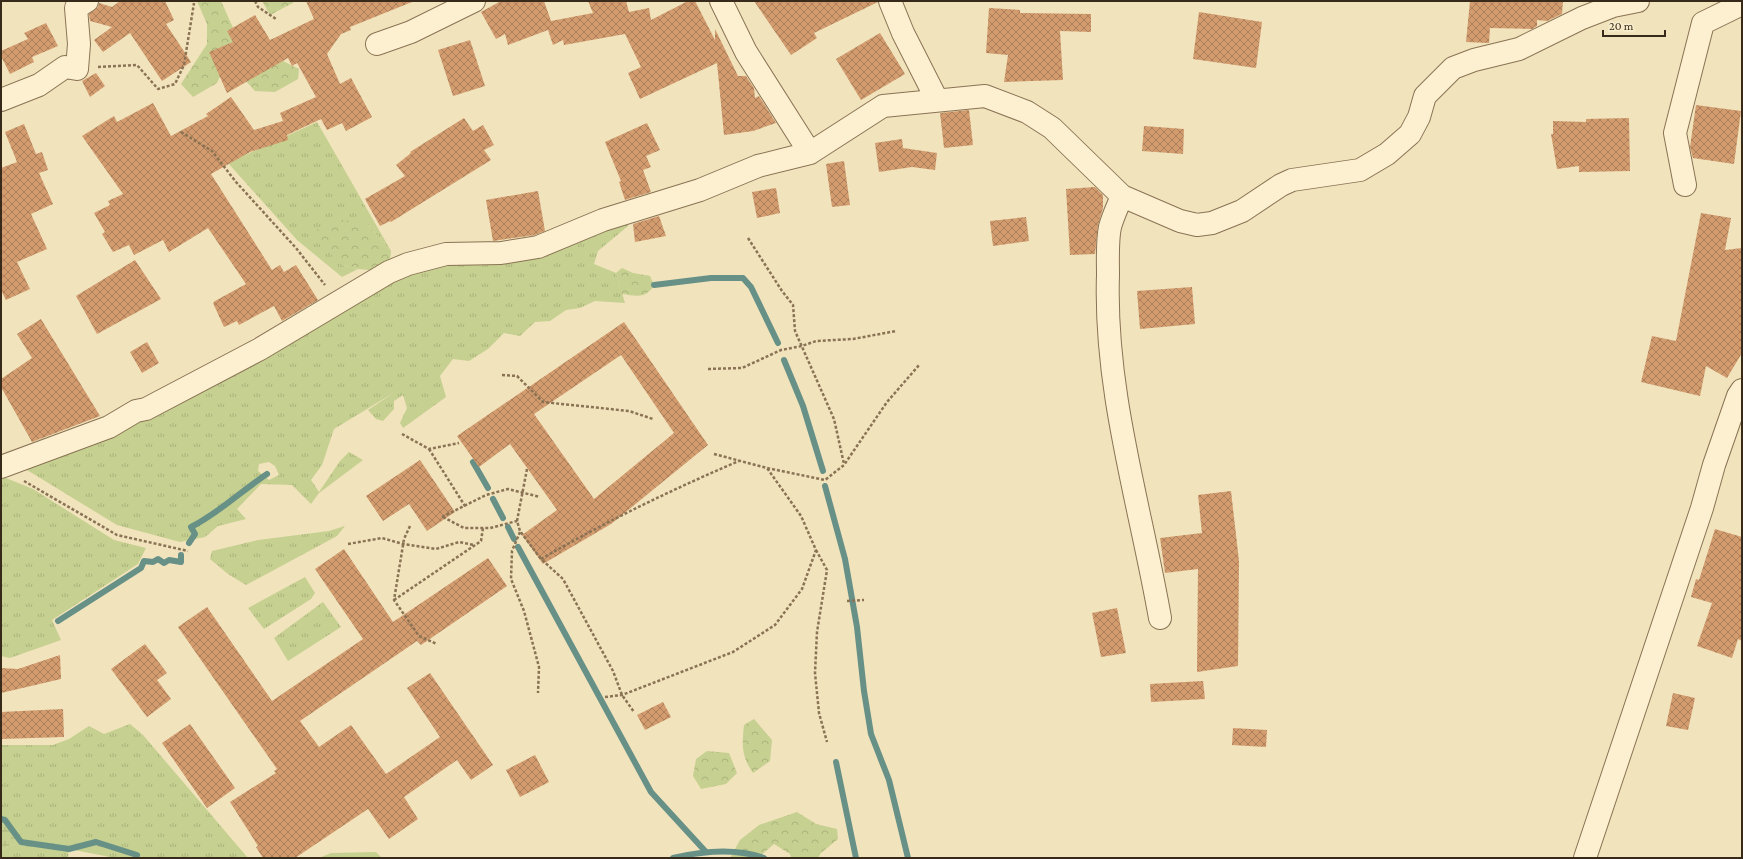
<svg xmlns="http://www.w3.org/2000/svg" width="1743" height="859" viewBox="0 0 1743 859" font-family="'Crimson Pro',serif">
<defs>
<pattern id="grass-tufts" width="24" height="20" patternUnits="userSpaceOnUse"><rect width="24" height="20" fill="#c6d090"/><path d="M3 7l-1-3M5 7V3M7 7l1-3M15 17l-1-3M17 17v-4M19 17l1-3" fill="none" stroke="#abb37c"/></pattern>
<pattern id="forest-crowns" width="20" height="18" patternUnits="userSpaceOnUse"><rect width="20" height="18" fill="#c6d090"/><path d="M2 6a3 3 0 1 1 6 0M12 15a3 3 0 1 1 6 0" fill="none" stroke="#abb37c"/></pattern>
<pattern id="wetland-marsh" width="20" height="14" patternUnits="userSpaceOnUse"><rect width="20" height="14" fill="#c6d090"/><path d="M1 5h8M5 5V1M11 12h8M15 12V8" fill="none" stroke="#abb37c"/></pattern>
<pattern id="building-cross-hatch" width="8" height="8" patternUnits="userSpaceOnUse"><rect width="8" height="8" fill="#d39c6f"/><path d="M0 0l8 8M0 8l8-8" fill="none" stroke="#ac7f5a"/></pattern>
</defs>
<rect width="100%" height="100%" fill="#f1e3bc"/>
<path fill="url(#grass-tufts)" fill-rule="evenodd" d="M 317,122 L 391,251 L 366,223 L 342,265 L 358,269 L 342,277 L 297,240 L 228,163 Z
M 624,214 L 628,226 L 598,251 L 594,264 L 616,273 L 625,303 L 595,301 L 580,308 L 566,310 L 550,321 L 535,322 L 520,336 L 504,333 L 488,349 L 469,361 L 453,359 L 440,376 L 446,397 L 403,428 L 400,423 L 407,408 L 403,395 L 394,401 L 394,409 L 383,421 L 376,419 L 368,410 L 395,392 L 334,429 L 322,465 L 311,480 L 319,492 L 340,461 L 349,452 L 363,460 L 319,493 L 311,504 L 292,485 L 261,484 L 237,509 L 246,519 L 218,526 L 205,537 L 180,542 L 117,525 L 27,470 L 23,465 L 119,423 L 342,291 L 473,253 ZM 269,462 L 275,466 L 279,475 L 269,480 L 258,471 L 259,464 Z
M 1,476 L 33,489 L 114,540 L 146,548 L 138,564 L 52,620 L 61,640 L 10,658 L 1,656 Z
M 345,526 L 337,536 L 246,585 L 228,574 L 210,559 L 212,551 L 258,540 L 329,531 Z
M 305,577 L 315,593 L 311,599 L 264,629 L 248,608 Z
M 323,602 L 341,627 L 288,661 L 274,638 Z
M 130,724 L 143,735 L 248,858 L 115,858 L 69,849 L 68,858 L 1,858 L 1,850 L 21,842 L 5,820 L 1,819 L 1,745 L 53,745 L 69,739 L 89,726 L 104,734 Z"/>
<path fill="url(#forest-crowns)" d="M 197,1 L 221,1 L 234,30 L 281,60 L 299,69 L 298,79 L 275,92 L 255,91 L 236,70 L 222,72 L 217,83 L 193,97 L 181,84 L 207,44 L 207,24 Z
M 262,1 L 294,1 L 293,3 L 270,15 Z
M 343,220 L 366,223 L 391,251 L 389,272 L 358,269 L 342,265 L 312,236 L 322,224 Z
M 622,268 L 633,273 L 650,276 L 654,285 C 646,299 637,296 622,294 L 616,273 Z
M 754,719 L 772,740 L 770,761 L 753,773 C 741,756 742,745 744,725 Z
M 707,751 L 729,753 L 737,773 L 726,784 L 701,789 L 693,776 L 696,759 Z
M 797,812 L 816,824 L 837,829 L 838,839 L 821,853 L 818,858 L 791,858 L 790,854 L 774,844 L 758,858 L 730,858 L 740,840 L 759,825 Z
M 376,852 L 382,858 L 319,858 L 331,853 Z"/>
<path fill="url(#wetland-marsh)" d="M 1,819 L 5,820 L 21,842 L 1,850 Z"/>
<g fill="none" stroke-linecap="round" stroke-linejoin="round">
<path stroke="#679087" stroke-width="6" d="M 654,285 L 711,278 L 743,278 L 751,287 L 778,343
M 784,360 L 803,406 L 823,471
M 473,462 L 488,488
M 825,486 L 845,559 L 857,627 L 864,691 L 871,734 L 889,780 L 908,858
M 493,499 L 503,518
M 508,527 L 514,539
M 189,543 L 195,534 L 191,527 C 219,513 241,491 267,474
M 518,547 L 651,792 L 706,852
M 58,621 L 141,568 L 144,561 L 153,562 L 158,559 L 164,563 L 169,560 L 181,562 L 181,555
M 836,762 L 856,858
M 1,819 L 5,820 L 21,842 L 69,849 L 96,842 L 137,855
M 673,858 C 702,851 736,848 764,858"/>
</g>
<path fill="url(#building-cross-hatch)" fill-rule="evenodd" d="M 120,1 L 165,1 L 174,20 L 166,24 L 191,62 L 162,81 L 130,33 L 103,52 L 94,40 L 112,27 L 90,21 L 89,14 L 98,7 L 99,3 L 112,7 Z
M 306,1 L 412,2 L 350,27 L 351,30 L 341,34 L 327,54 L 340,84 L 351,78 L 372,117 L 346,131 L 342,123 L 327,130 L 321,119 L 287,135 L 288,140 L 250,152 L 211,174 L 272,270 L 280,265 L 284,272 L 296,265 L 318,300 L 282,321 L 274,306 L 239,325 L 237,321 L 224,327 L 213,303 L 215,301 L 246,284 L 208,228 L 169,252 L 163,240 L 134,255 L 129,245 L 113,252 L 102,234 L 105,232 L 94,213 L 110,205 L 108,201 L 123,194 L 82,136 L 114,116 L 117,122 L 153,103 L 171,136 L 208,116 L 206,114 L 231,97 L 254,130 L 283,121 L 280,113 L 316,97 L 297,63 L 292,66 L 288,58 L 227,93 L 209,52 L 233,42 L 227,31 L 255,15 L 270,40 L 314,19 Z
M 501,1 L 544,1 L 551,21 L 593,13 L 588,1 L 626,1 L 629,12 L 649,8 L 651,20 L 688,1 L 695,1 L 715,40 L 715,29 L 738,76 L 746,76 L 754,88 L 755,98 L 759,96 L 776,123 L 753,131 L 724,135 L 717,63 L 640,99 L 628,73 L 641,67 L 625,34 L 564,45 L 563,40 L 553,45 L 548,30 L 508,45 L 505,34 L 496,39 L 481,12 Z
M 754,1 L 878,1 L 878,2 L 814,33 L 817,38 L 791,55 Z
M 1470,1 L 1563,1 L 1562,14 L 1547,21 L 1537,20 L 1537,26 L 1532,29 L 1490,28 L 1489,43 L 1466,42 Z
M 989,8 L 1020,10 L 1020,13 L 1091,14 L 1091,32 L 1060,31 L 1063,80 L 1004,82 L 1008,55 L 986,53 Z
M 1199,12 L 1262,22 L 1256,68 L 1193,59 Z
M 46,23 L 58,46 L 32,57 L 34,62 L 10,74 L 1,56 L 1,51 L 28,39 L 24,33 Z
M 880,33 L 905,74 L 861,100 L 836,59 Z
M 470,40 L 485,86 L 453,96 L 438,50 Z
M 96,73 L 105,86 L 90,97 L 82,81 Z
M 1696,105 L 1741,111 L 1734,164 L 1693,158 L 1690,147 Z
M 969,110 L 973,145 L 944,148 L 940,113 Z
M 464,118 L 473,131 L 483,125 L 494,145 L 484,150 L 491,160 L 391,222 L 390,221 L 380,226 L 365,199 L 405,176 L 396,165 L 411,153 L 410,152 Z
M 1629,118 L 1630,171 L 1579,172 L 1579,166 L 1557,169 L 1551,134 L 1553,134 L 1553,121 L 1586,122 L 1586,119 Z
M 647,123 L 660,150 L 646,156 L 651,167 L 643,170 L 651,192 L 625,200 L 619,182 L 621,181 L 605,142 Z
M 24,124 L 36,154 L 42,152 L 48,170 L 39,173 L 53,204 L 31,214 L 47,249 L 17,262 L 30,289 L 6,300 L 1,290 L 1,168 L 17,162 L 5,132 Z
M 1144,126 L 1184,129 L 1183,154 L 1142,151 Z
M 902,139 L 903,148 L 937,153 L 935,170 L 912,167 L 879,172 L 875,143 Z
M 844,161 L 850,205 L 832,207 L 826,164 Z
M 1095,187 L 1103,195 L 1103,208 L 1098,225 L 1095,254 L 1070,255 L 1066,189 Z
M 776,188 L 780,213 L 757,218 L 752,192 Z
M 538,191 L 545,231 L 535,235 L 493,241 L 486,200 Z
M 1701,213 L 1731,218 L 1725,250 L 1742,248 L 1742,353 L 1727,378 L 1706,366 L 1700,396 L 1641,382 L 1652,336 L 1676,341 Z
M 659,216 L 666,236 L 635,242 L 633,224 Z
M 1026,217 L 1029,241 L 993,246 L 990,221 Z
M 135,260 L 161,299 L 97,334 L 76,296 Z
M 1192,287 L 1195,324 L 1140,329 L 1137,291 Z
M 41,319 L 100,416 L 32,442 L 1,387 L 1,379 L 32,358 L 17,334 Z
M 624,322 L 708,445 L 611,524 L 543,564 L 522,535 L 557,510 L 510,444 L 479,467 L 457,436 ZM 621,355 L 674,433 L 594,499 L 534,414 Z
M 147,342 L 159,363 L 142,373 L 130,352 Z
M 420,460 L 455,512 L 427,531 L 409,504 L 383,521 L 366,496 Z
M 1231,491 L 1239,561 L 1238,666 L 1197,672 L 1198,569 L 1165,573 L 1160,538 L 1202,533 L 1198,495 Z
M 1715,529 L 1742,537 L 1742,641 L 1738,639 L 1732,658 L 1697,646 L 1712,603 L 1691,597 L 1696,579 L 1699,580 Z
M 344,549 L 393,622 L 488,558 L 507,586 L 421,645 L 417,641 L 300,721 L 319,747 L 351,725 L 386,774 L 440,737 L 407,688 L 430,673 L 493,765 L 471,780 L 457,760 L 404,797 L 418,819 L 389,839 L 368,809 L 295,858 L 263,858 L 256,847 L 258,846 L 230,802 L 276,773 L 274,771 L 277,769 L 178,627 L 207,607 L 272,701 L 363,639 L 315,569 Z
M 1117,608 L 1126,653 L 1101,657 L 1092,613 Z
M 145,644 L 167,673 L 157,680 L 171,699 L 147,717 L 111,669 Z
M 60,655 L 61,679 L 1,693 L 1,668 L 18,669 Z
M 1203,681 L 1205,699 L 1151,702 L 1150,684 Z
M 1673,693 L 1695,698 L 1688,730 L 1666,726 Z
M 663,702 L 671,717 L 645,730 L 637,715 Z
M 63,709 L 64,737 L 1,739 L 1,712 Z
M 190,724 L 235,788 L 207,808 L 162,743 Z
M 1233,728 L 1267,730 L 1266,747 L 1232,745 Z
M 535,755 L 549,782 L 520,797 L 506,770 Z"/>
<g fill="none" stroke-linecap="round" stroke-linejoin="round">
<defs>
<path id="street" d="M 721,1 L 746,52 L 810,153 L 883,106 L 985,96 L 1027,112 L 1052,128 L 1122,196 L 1180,221 L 1197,225 L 1212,223 L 1242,211 L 1281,185 L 1292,180 L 1360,170 L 1387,154 L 1410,134 L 1419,117 L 1425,96 L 1453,68 L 1474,60 L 1519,49 L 1582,18 L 1613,6 L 1638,1
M 890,1 L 903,33 L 937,100
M 377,44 L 411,32 L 474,1
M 1,100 L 39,85 L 65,67 L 77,69 L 79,44 L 76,8 L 87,1
M 1685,185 L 1675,133 L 1703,23 L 1742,4
M 1122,196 C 1118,206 1113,216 1110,227 C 1107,241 1108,260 1108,275 C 1104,391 1140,504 1160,618
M 1,467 L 109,427 L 136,411 L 146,409 L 260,349 L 389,272 L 408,264 L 446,254 L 501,253 L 538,247 L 603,220 L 700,190 L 758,166 L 810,153
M 1585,858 L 1702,508 L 1714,465 L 1738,396 L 1742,390"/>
</defs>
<use href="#street" stroke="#8a7354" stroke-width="24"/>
<path stroke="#8a7354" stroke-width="2.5" stroke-dasharray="3 2" stroke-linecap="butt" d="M 255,1 L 258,7 L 276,19
M 98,67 L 137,65 L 158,89 L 175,84 L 184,65 L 194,3
M 181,132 L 212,151 L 236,182 L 296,248 L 325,285
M 748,238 L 782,291 L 793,305 L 795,331 L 834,419 L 844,464
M 708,369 L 742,368 L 781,350 L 802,346 L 816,341 L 853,339 L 896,331
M 502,375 L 517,376 L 543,402 L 629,411 L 653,419
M 402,434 L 429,449 L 459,443
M 429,449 L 465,506
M 714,454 L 767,468 L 825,480 L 844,465 L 887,402 L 920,364
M 527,469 L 517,521 L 520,531 L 541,559 L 563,579 L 613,671 L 622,695 L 634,712
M 24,481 L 117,535 L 188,551
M 442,517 L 486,495 L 508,489 L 540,497
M 443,517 L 464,528 L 490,528 L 517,521
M 410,526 L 404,539 L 394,600 L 419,636 L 437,644
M 520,532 L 512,551 L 511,579 L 524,611 L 539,667 L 538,693
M 348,544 L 382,538 L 403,544 L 436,549 L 459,542 L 474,545
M 816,550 L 827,570 L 817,632 L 815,673 L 819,713 L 827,742
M 541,559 C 605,522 671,490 739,461
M 394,600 L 481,541 L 483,528
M 847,601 L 864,600
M 605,697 L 622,695 L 733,652 L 775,625 L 802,589 L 816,550 L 801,516 L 767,468"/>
<use href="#street" stroke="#fcf0d0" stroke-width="22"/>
</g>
<rect width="1743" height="859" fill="none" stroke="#382a1a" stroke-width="4"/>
<path d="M1603 30v6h62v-6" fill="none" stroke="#382a1a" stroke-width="2"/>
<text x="1609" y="30" font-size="12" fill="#382a1a" stroke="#f8edcc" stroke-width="3" paint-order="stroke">20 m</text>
</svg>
